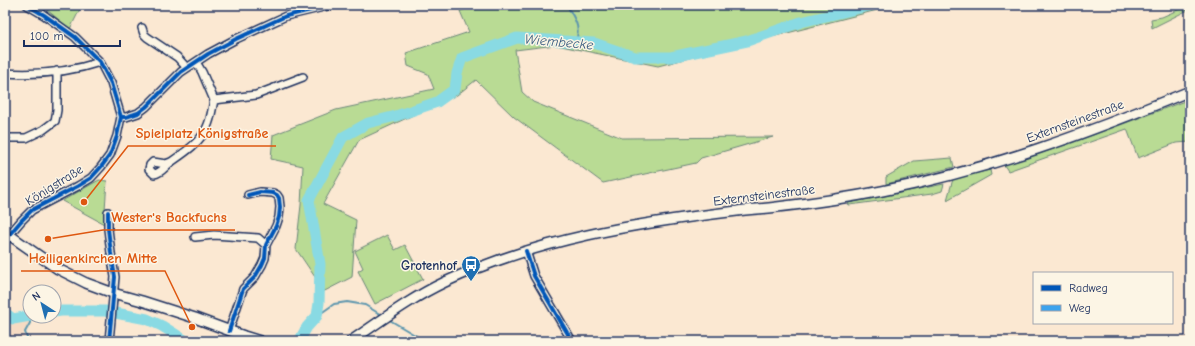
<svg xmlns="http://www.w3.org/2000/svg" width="1195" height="346" viewBox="0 0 1195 346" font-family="'Comic Neue',sans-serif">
<rect width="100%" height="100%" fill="#fbe8d2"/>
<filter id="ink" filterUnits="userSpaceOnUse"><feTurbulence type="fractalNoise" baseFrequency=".025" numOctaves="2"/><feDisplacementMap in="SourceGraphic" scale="8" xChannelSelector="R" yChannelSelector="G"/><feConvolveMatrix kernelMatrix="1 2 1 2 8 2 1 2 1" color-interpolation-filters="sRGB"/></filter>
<g filter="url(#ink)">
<path fill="#f6dbc3" d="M 5,316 L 8,318 L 20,321 L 27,319 L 30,321 L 29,324 L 24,331 L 23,341 L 5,341 Z"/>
<path fill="#b9db94" stroke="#6a8579" d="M 41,5 L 82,5 L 70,29 Z
M 479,5 L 897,5 L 658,66 L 556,45 L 515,50 L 522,92 L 533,102 L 622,138 L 773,137 L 701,158 L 696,163 L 603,183 L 514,117 L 476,80 L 457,95 L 359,140 L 323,204 L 356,220 L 352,277 L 315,296 L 317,280 L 296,249 L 301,205 L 303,166 L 271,159 L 273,135 L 336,110 L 434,89 L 428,74 L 408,66 L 406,53 L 469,32 L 460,11 Z
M 1189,5 L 1190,5 L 1190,9 L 1152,28 L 1151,19 L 1162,17 Z
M 1190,99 L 1190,142 L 1176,143 L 1138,158 L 1127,129 L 1008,171 L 1004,165 L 1069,144 Z
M 952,158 L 954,167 L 886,184 L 886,177 L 914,161 Z
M 990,170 L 991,175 L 947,200 L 953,179 Z
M 99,180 L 107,181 L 104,224 L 62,201 Z
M 944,184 L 942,191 L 932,194 L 849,205 L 848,203 Z
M 387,235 L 395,250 L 405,245 L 423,279 L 375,304 L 358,271 L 363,268 L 355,251 Z"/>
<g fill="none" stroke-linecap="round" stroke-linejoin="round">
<path stroke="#5d96ae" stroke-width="2" d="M 567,5 C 574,19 581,25 576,42
M 317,316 L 334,304 L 347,302 L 365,305 L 383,316
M 388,319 L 425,341
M 28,341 L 25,332 L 30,323 L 30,316"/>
<path stroke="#89dae3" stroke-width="11" d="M 54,312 L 61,311 L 105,311 L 147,319 L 162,326 L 186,341
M 5,313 L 13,319 L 30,316
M 299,341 L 307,327 L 317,316 L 319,303 L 320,264 L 309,200 L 343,137 L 368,123 L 396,116 L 437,102 L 455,89 L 457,73 L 462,58 L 517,38 L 534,39 L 594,43 L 635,57 L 671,57 L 747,41 L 801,22 L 873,5"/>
<defs>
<path id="street" d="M 142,28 L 144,34 L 147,37 L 177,57 L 187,68
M 196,62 L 202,72 L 214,100 L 256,95 L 303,77
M 5,73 C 36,75 70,72 100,62
M 121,117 L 126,117 L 138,113 L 146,107 L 181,72 L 208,54 L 236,39 L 286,16 L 332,5
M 11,138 L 26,138 L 43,130 L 55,121 L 57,110 L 57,71
M 171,162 L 166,164 L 153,162 L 150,165 L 149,169 L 154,174 C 162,173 165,166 171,162 C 184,153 201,142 207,127 C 211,119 212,109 214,100
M 108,212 L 108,229 L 111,253 L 115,277 L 109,341
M 9,235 L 21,221 L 32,210 L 78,186 L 91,178 L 101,167 L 110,155 L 117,136 L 121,117 L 111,83 L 100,62 L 75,37 L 44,15 L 27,5
M 195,237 L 214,235 L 258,238 L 266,245
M 526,251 L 534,276 L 572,341
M 229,331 L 243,289 L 255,277 L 262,265 L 265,258 L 266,245 L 276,226 L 279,217 L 280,207 L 279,198 L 277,195 L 273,193 L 260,192 L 248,195"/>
<path id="secondary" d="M 5,232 L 58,269 L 86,283 L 113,293 L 142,301 L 195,318 L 244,336 L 260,341
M 351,341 C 382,320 411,298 445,282 C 537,239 637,223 737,211 C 750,209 764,209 777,207 C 812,203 847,198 882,191 C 989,170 1090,132 1190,91"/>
</defs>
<use href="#street" stroke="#1b2f5e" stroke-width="10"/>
<use href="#secondary" stroke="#1b2f5e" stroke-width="12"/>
<use href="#street" stroke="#fcf5e5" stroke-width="7"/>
<use href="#secondary" stroke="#fcf5e5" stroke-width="9"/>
<path stroke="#3da3ed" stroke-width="3" stroke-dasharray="6 3" stroke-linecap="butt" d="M 5,145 L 11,138"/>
<defs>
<path id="cycleway" d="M 121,117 L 126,117 L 138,113 L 146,107 L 181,72 L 208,54 L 236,39 L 286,16 L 332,5
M 108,212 L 108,229 L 111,253 L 115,277 L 109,341
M 9,235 L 21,221 L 32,210 L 78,186 L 91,178 L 101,167 L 110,155 L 117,136 L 121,117 L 111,83 L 100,62 L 75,37 L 44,15 L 27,5
M 526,251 L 534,276 L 572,341
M 229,331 L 243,289 L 255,277 L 262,265 L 265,258 L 266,245 L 276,226 L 279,217 L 280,207 L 279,198 L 277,195 L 273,193 L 260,192 L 248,195"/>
</defs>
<use href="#cycleway" stroke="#fcf5e5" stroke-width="6"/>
<use href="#cycleway" stroke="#0057b8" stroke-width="4"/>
</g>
</g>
<defs>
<symbol id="bus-pin" viewBox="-11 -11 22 30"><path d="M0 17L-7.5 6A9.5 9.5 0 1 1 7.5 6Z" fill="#1f6fb2" stroke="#fcf5e5"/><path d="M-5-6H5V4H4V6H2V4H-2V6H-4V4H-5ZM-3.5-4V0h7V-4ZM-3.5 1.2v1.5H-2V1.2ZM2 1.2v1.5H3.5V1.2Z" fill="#fff"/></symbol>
</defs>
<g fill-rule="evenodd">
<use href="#bus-pin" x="460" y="254" width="22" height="30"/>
</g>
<g text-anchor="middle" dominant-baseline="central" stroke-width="3" stroke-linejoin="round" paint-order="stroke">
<g font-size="13" fill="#1b2f5e" stroke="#fcf5e5">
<text transform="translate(1075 121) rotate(-20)">Externsteinestraße</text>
<text transform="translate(54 185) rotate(-32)">Königstraße</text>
<text transform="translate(764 195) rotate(-7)">Externsteinestraße</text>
</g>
<g font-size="13" font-weight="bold" fill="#1b2f5e" stroke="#fcf5e5" text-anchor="end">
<text x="457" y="265">Grotenhof</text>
</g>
<g font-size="14" font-style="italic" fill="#365a7f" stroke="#fcf5e5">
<text transform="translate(559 42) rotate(5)">Wiembecke</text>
</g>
</g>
<path fill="none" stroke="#de5710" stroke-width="1.5" d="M84 202L128 146H276M48 239L103 230H235M192 327L165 271H21"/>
<g fill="#de5710" stroke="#fcf5e5" stroke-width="1.5">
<circle cx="84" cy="202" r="4"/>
<circle cx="48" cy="239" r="4"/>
<circle cx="192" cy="327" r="4"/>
</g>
<g font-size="14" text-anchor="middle" font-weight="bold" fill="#de5710" stroke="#fcf5e5" stroke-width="3" stroke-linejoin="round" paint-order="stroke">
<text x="202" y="138">Spielplatz Königstraße</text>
<text x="169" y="222">Wester's Backfuchs</text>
<text x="93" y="263">Heiligenkirchen Mitte</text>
</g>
<rect width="1195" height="346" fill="none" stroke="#fcf5e5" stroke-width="20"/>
<rect x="10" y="10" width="1175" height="326" fill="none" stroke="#1b2f5e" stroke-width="1.5" filter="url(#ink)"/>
<rect x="1033" y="272" width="140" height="52" fill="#fcf5e5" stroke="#a2a6af"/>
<rect x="1041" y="285" width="20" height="6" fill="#0057b8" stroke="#a2a6af"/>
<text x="1069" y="292" font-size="12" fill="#1b2f5e">Radweg</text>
<rect x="1041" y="305" width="20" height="6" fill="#3da3ed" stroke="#a2a6af"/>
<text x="1069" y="312" font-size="12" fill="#1b2f5e">Weg</text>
<g transform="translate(42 304) rotate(324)"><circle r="19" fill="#fcf5e5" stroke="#a2a6af"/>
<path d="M0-3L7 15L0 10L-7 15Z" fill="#1f6fb2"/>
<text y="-6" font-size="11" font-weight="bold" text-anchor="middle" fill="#1b2f5e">N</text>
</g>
<path d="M24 40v6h96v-6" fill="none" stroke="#1b2f5e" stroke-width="2"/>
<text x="30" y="40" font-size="12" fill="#1b2f5e" stroke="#fcf5e5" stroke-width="3" paint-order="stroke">100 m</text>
</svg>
